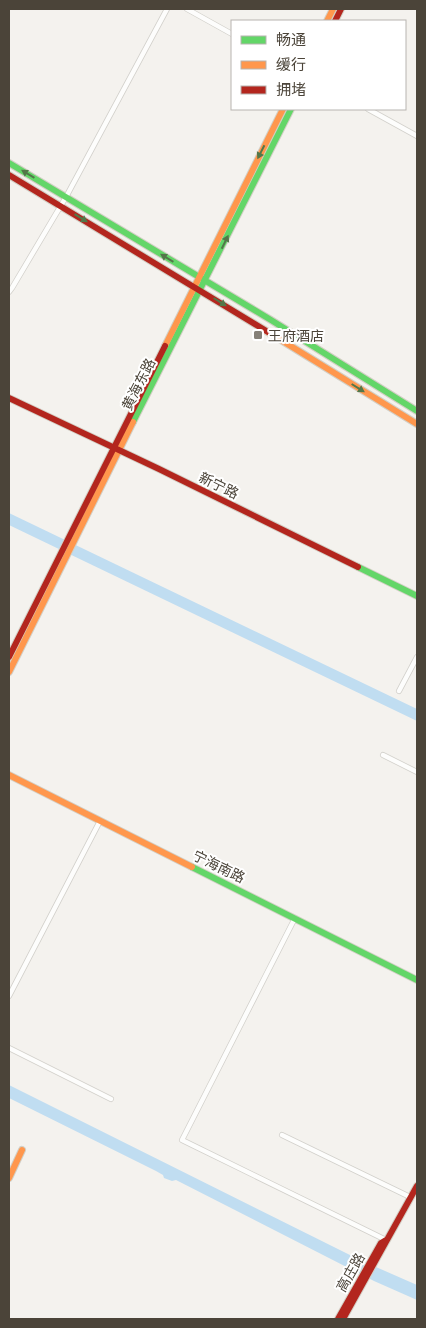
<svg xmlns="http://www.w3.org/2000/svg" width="426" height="1328" viewBox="0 0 426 1328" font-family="'Exo 2','Noto Sans SC',sans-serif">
<rect width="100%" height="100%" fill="#f4f2ee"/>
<path fill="#c0ddf1" d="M 9,513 L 417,709 L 417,721 L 9,525 Z
M 9,1085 L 360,1260 L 417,1285 L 417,1300 L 374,1281 L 176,1180 L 172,1181 L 164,1178 L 163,1175 L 156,1171 L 9,1098 Z"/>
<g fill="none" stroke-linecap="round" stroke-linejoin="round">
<defs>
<path id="street" d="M 187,9 L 232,34
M 368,109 L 417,136
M 9,292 L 12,288 L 66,197 L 167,9
M 399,691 L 417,657
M 383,755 L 417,772
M 295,918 L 182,1140 L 386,1240
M 9,996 L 100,821
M 9,1048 L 111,1099
M 282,1135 L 410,1197"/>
<path id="fast" d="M 9,163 L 271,320 L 417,411
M 133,422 L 291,109
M 358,567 L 417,596
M 192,867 L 417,980"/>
<path id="slow" d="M 327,21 L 333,9
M 268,332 L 417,424
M 165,346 L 283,109
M 9,672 L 133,422
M 9,775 L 192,867
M 9,1178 L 22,1150"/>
<path id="jam" d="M 335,21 L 341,9
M 9,175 L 268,332
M 9,398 L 159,469 L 358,567
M 9,657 L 165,346
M 338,1319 L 381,1243 L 386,1240
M 343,1319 L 417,1186"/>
</defs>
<use href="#street" stroke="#d2d0cb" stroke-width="6"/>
<use href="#fast" stroke="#d3cfc5" stroke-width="8"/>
<use href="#slow" stroke="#d3cfc5" stroke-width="8"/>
<use href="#jam" stroke="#d3cfc5" stroke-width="8"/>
<use href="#street" stroke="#fdfdfc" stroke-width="4.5"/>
<use href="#fast" stroke="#63d668" stroke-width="6"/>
<use href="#slow" stroke="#ff974d" stroke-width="6"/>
<use href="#jam" stroke="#b3261e" stroke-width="6"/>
</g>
<defs><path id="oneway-solid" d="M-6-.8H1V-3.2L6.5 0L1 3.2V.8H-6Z" transform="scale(1.25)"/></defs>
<g fill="#537749">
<use href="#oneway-solid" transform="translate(261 152) rotate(117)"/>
<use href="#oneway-solid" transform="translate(28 174) rotate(-149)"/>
<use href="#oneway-solid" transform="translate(81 218) rotate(31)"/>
<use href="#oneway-solid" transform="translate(225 242) rotate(-64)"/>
<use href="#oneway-solid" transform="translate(167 258) rotate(-149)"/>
<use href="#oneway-solid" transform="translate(220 302) rotate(32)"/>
<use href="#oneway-solid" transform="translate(358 388) rotate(32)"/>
</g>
<rect fill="#868178" stroke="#fff" stroke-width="2" x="253" y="330" width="10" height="10" rx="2.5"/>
<g text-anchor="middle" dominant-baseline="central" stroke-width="4" stroke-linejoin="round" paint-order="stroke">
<g font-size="14" fill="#4b4439" stroke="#fff" text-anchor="start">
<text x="268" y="335">王府酒店</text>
</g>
<g font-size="14" fill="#4b4439" stroke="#fff">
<text transform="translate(138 384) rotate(-63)">黄海东路</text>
<text transform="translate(219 485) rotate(26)">新宁路</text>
<text transform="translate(219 866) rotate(26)">宁海南路</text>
<text transform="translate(350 1272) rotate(-60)">高庄路</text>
</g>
</g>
<rect width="426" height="1328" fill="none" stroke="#4b4439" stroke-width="20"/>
<rect x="231" y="20" width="175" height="90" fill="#ffffff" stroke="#b7b4b0"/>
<rect x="241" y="36" width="25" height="8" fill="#63d668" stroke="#b7b4b0"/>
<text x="276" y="45" font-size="15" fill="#4b4439">畅通</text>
<rect x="241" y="61" width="25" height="8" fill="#ff974d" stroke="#b7b4b0"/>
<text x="276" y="70" font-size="15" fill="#4b4439">缓行</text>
<rect x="241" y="86" width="25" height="8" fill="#b3261e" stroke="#b7b4b0"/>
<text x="276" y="95" font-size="15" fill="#4b4439">拥堵</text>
</svg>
